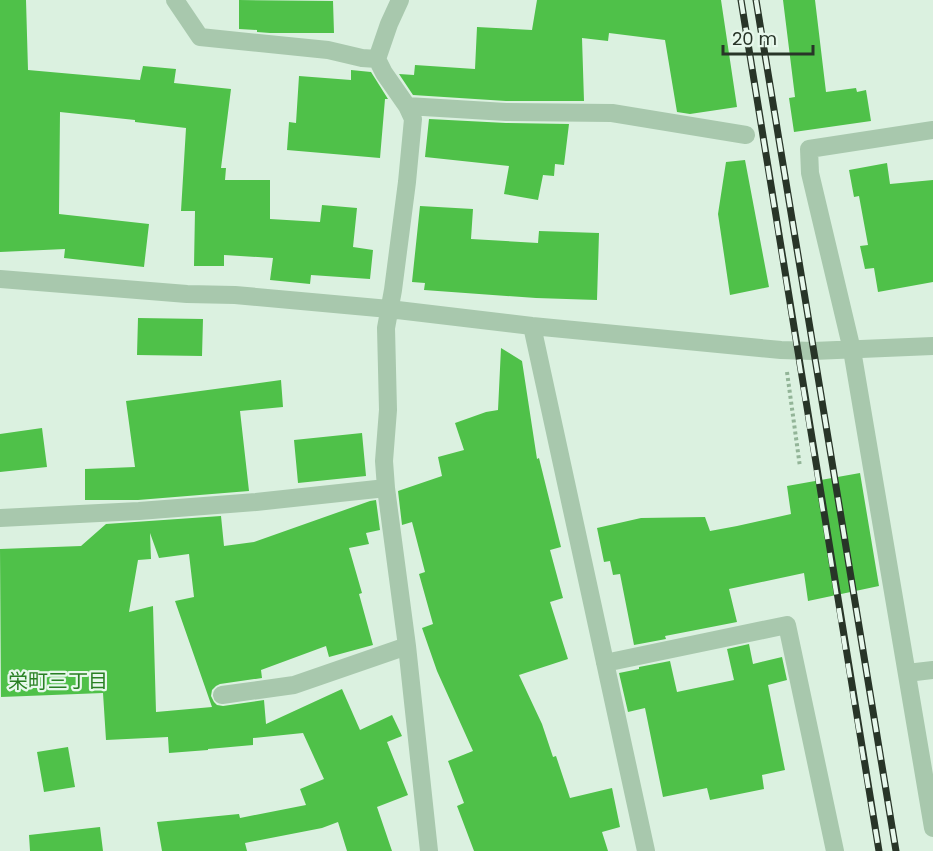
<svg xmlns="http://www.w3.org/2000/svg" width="933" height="851" viewBox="0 0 933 851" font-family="Poppins,'Noto Sans JP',sans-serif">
<rect width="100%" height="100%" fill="#dbf1e0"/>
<path fill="#4fc149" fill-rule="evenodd" d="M 0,0 L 26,0 L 28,70 L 140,80 L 143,66 L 176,69 L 174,83 L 231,89 L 221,168 L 226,168 L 225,180 L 270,180 L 270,219 L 320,222 L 322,205 L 357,208 L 353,247 L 373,250 L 370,279 L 311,275 L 310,284 L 270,280 L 273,258 L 224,255 L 224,266 L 194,266 L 195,211 L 181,211 L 186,128 L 135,122 L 135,120 L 60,112 L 59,214 L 149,224 L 144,267 L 64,258 L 65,249 L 0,252 Z
M 239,0 L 333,1 L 334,33 L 270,33 L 257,32 L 257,30 L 239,29 Z
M 537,0 L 721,0 L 737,107 L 690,114 L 677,112 L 665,40 L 609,33 L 608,41 L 582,38 L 584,101 L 506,101 L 413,95 L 399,74 L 414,75 L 415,65 L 475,69 L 477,27 L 532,30 Z
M 783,0 L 815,0 L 826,92 L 856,88 L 857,92 L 866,90 L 871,121 L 794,132 L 789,98 L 795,97 Z
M 351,70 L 371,72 L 388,99 L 385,99 L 380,158 L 287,150 L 289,122 L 296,123 L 299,76 L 351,80 Z
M 429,119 L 506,123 L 569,124 L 564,165 L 555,164 L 554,176 L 543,175 L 538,200 L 504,194 L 509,166 L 425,157 Z
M 745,160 L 769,287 L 730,295 L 718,214 L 726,162 Z
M 887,163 L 890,184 L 933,180 L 933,282 L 878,292 L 874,268 L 865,269 L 860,246 L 868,245 L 859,196 L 854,197 L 849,170 Z
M 420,206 L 473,209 L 471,239 L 538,243 L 539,231 L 599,233 L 597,300 L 536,298 L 424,290 L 425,283 L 412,282 Z
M 138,318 L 203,319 L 202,356 L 137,355 Z
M 501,348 L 522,361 L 537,459 L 539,458 L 561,547 L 550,550 L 563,598 L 550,602 L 568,659 L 519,675 L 542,724 L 553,757 L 556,756 L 570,798 L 612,788 L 620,827 L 602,832 L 608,851 L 474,851 L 457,806 L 464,803 L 448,761 L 473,751 L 437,671 L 422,628 L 433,624 L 419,574 L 425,572 L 412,522 L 402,525 L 398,491 L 442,476 L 438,457 L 464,450 L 455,423 L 486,412 L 498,410 Z
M 281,380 L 283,407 L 240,411 L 249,491 L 138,500 L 85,500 L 85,469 L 135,467 L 126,401 Z
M 42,428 L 47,467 L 0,472 L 0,434 Z
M 362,433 L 366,476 L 298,483 L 294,440 Z
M 860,473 L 879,586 L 808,601 L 804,573 L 729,589 L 737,622 L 665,636 L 666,639 L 634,645 L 620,574 L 613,575 L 610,561 L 604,562 L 597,528 L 641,518 L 705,517 L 710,531 L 737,526 L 791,514 L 787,486 Z
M 376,500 L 380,530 L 366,533 L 369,544 L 349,548 L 362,593 L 359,594 L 373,645 L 329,657 L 326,646 L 261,670 L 262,678 L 220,684 L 216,686 L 212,690 L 211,696 L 214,702 L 217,705 L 223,706 L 264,700 L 266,724 L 342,689 L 360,730 L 392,715 L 402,736 L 387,742 L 408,795 L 377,807 L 392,851 L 347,851 L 338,822 L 322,828 L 245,843 L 247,851 L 162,851 L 157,822 L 239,814 L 240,818 L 306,805 L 300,789 L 324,779 L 303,733 L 253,738 L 253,745 L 208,749 L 208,750 L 169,753 L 168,737 L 106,740 L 103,693 L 1,697 L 0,549 L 81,546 L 106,524 L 221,516 L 224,546 L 254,542 L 370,501 ZM 150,533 L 159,558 L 189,554 L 194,597 L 175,601 L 212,707 L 156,712 L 153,606 L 129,612 L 138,560 L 151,559 Z
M 749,644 L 753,664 L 782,657 L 787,680 L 768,685 L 785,770 L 762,775 L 764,789 L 710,800 L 707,788 L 663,797 L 645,708 L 628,712 L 619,673 L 639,669 L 639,667 L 670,661 L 677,692 L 734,680 L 727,649 Z
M 68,747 L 75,787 L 44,792 L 37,752 Z
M 100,827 L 103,851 L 30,851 L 29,835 Z"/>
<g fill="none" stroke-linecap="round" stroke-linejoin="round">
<path stroke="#92b497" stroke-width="4" stroke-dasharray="3 3" stroke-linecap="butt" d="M 787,372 L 800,467"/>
<path stroke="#a8c8ad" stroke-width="18" d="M 175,0 L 200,37 L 328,50 L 362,58 L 377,59
M 400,0 L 389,24 L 377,59 L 384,73 L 407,106 L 413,119 L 407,182 L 393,290 L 386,328 L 388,410 L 384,461 L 386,488 L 407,646 L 429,851
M 407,106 L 506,112 L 612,113 L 746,135
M 933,130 L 809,149 L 810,173 L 852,350 L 933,828
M 0,279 L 187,294 L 235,295 L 389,309 L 532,326 L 781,350 L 813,351 L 933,346
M 532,326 L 646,851
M 0,518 L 139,511 L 256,502 L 386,488
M 605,663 L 787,625 L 835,851
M 907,673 L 933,670
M 222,695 L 294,685 L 407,646"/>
<defs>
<path id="rail" d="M 741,0 C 787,284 831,568 879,851
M 756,0 L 896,851"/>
</defs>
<use href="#rail" stroke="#283528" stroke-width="7"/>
<use href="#rail" stroke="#e7f8ec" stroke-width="4.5" stroke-dasharray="14" stroke-linecap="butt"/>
</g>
<g text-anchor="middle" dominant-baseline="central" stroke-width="4.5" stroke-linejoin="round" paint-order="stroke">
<g font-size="20" fill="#298024" stroke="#e7f8ec">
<text x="58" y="681">栄町三丁目</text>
</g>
</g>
<path d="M723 45v9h90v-9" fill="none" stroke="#283528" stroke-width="3"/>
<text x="732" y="45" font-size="18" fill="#283528" stroke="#e7f8ec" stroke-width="4.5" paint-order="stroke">20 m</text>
</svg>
